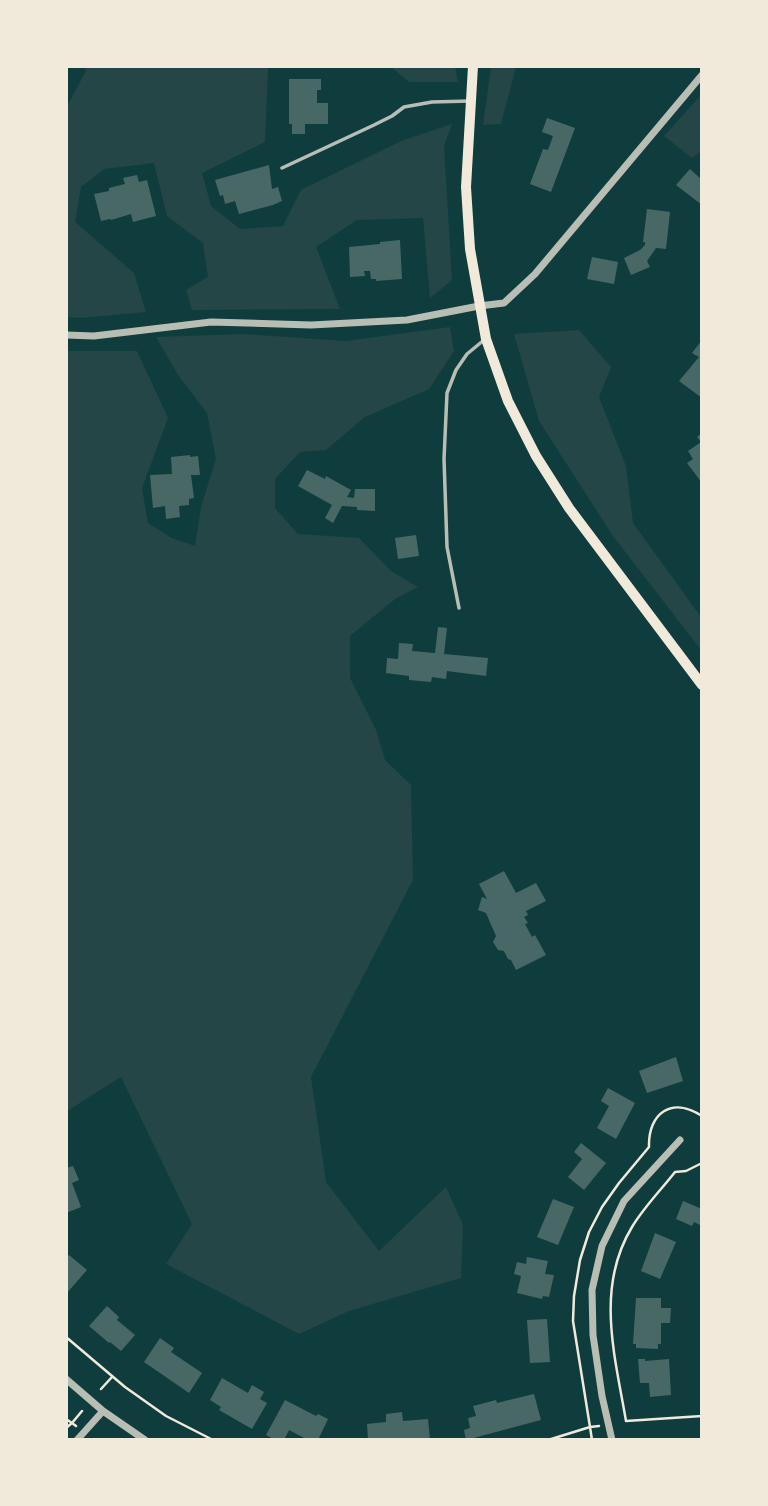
<svg xmlns="http://www.w3.org/2000/svg" width="768" height="1506" viewBox="0 0 768 1506" font-family="Quicksand,sans-serif">
<rect width="100%" height="100%" fill="#0f3d3e"/>
<path fill="#244646" d="M 85,67 L 268,67 L 265,142 L 202,173 L 211,206 L 240,229 L 283,226 L 301,190 L 401,141 L 452,124 L 444,146 L 452,280 L 430,298 L 423,218 L 357,220 L 316,247 L 340,309 L 192,310 L 186,290 L 208,277 L 203,243 L 167,216 L 154,163 L 104,169 L 81,187 L 75,222 L 134,273 L 146,312 L 80,318 L 67,317 L 67,106 L 86,71 Z
M 391,67 L 455,67 L 458,82 L 409,82 Z
M 491,67 L 516,67 L 501,124 L 483,125 Z
M 701,95 L 701,151 L 692,158 L 664,136 Z
M 450,327 L 454,351 L 429,389 L 365,417 L 326,450 L 300,452 L 275,479 L 275,508 L 298,534 L 359,538 L 391,571 L 418,587 L 395,599 L 350,636 L 350,678 L 376,730 L 385,760 L 411,785 L 413,880 L 311,1077 L 326,1182 L 379,1251 L 446,1187 L 463,1225 L 461,1278 L 349,1311 L 299,1334 L 166,1264 L 192,1224 L 121,1077 L 67,1111 L 67,351 L 137,351 L 168,418 L 142,488 L 148,523 L 172,538 L 195,546 L 201,507 L 216,459 L 207,413 L 178,375 L 156,337 L 243,334 L 346,341 Z
M 579,330 L 611,367 L 599,397 L 626,466 L 633,523 L 701,617 L 701,650 L 613,536 L 539,421 L 514,334 Z"/>
<path fill="#486865" d="M 289,79 L 321,79 L 321,90 L 317,90 L 317,103 L 328,103 L 328,124 L 305,124 L 305,134 L 292,134 L 292,124 L 289,124 Z
M 547,118 L 575,128 L 551,192 L 530,184 L 543,149 L 548,150 L 553,136 L 542,132 Z
M 269,165 L 272,189 L 278,187 L 282,201 L 273,205 L 239,214 L 235,201 L 225,204 L 223,195 L 220,196 L 215,180 Z
M 690,169 L 702,180 L 702,205 L 676,185 Z
M 137,175 L 139,182 L 147,180 L 156,216 L 133,222 L 131,214 L 111,220 L 110,219 L 101,221 L 94,194 L 109,191 L 109,188 L 125,184 L 123,178 Z
M 647,209 L 670,212 L 666,249 L 656,248 L 647,261 L 650,267 L 631,275 L 624,258 L 640,250 L 645,245 L 645,242 L 643,242 Z
M 400,240 L 402,279 L 376,281 L 376,279 L 371,279 L 370,271 L 364,271 L 365,276 L 350,277 L 349,247 L 380,244 L 380,242 Z
M 592,257 L 618,262 L 614,284 L 587,279 Z
M 702,340 L 702,398 L 679,381 L 699,357 L 692,353 Z
M 702,433 L 702,483 L 687,463 L 693,459 L 688,451 L 701,442 L 697,437 Z
M 190,455 L 190,457 L 198,456 L 200,475 L 191,475 L 194,498 L 189,499 L 189,505 L 179,506 L 180,517 L 166,519 L 165,506 L 153,508 L 150,475 L 172,474 L 171,457 Z
M 307,470 L 325,479 L 326,476 L 351,490 L 347,497 L 354,498 L 355,489 L 375,489 L 375,511 L 357,510 L 357,507 L 342,506 L 333,523 L 325,518 L 332,505 L 298,486 Z
M 416,535 L 419,556 L 398,559 L 395,538 Z
M 438,627 L 447,628 L 444,654 L 488,658 L 486,676 L 447,671 L 446,679 L 432,677 L 431,682 L 409,680 L 409,676 L 386,673 L 387,658 L 398,659 L 399,643 L 413,644 L 412,651 L 435,653 Z
M 504,871 L 516,893 L 536,883 L 546,901 L 526,911 L 528,915 L 524,917 L 528,923 L 525,924 L 532,937 L 535,935 L 546,955 L 516,970 L 511,960 L 508,959 L 504,951 L 498,950 L 493,942 L 496,936 L 486,913 L 478,910 L 482,897 L 487,899 L 479,884 Z
M 676,1057 L 683,1081 L 647,1093 L 639,1071 Z
M 608,1088 L 635,1103 L 616,1139 L 597,1128 L 609,1106 L 601,1101 Z
M 581,1143 L 606,1163 L 584,1190 L 568,1177 L 582,1159 L 574,1152 Z
M 73,1166 L 79,1180 L 72,1183 L 81,1207 L 66,1213 L 66,1168 Z
M 553,1199 L 574,1207 L 558,1245 L 537,1237 Z
M 683,1201 L 702,1209 L 702,1226 L 694,1222 L 692,1226 L 676,1219 Z
M 655,1233 L 676,1242 L 660,1279 L 641,1271 Z
M 69,1255 L 87,1270 L 66,1294 L 66,1258 Z
M 527,1257 L 548,1261 L 545,1274 L 554,1275 L 549,1297 L 543,1296 L 542,1299 L 517,1293 L 521,1276 L 514,1274 L 517,1262 L 526,1264 Z
M 636,1298 L 661,1298 L 661,1308 L 671,1308 L 670,1323 L 661,1323 L 661,1344 L 658,1344 L 658,1349 L 636,1348 L 636,1344 L 633,1344 Z
M 107,1306 L 119,1317 L 117,1320 L 135,1335 L 121,1351 L 110,1342 L 109,1343 L 89,1326 Z
M 547,1319 L 550,1362 L 530,1363 L 527,1320 Z
M 160,1338 L 174,1348 L 171,1352 L 202,1373 L 189,1393 L 144,1362 Z
M 638,1359 L 645,1359 L 645,1361 L 669,1359 L 671,1395 L 650,1397 L 649,1383 L 640,1383 Z
M 222,1378 L 248,1393 L 252,1385 L 264,1392 L 260,1399 L 267,1403 L 252,1429 L 219,1410 L 221,1407 L 210,1400 Z
M 534,1394 L 541,1420 L 466,1440 L 464,1430 L 470,1428 L 468,1418 L 476,1416 L 473,1406 L 496,1400 L 497,1403 Z
M 285,1400 L 316,1416 L 318,1414 L 328,1419 L 318,1440 L 308,1440 L 289,1430 L 284,1440 L 275,1440 L 266,1435 Z
M 402,1412 L 403,1421 L 428,1419 L 430,1440 L 368,1440 L 367,1424 L 386,1422 L 386,1414 Z"/>
<g fill="none" stroke-linecap="round" stroke-linejoin="round">
<path stroke="#f1e9da" stroke-width="2.5" d="M 702,1163 L 686,1171 L 675,1172 C 661,1190 644,1207 632,1227 C 595,1288 615,1356 626,1421 L 702,1416
M 66,1337 L 125,1387 L 166,1416 L 213,1440
M 101,1389 L 112,1377
M 66,1419 L 72,1423 L 66,1428
M 76,1426 L 72,1423 L 82,1411
M 548,1440 L 590,1427 L 573,1321 L 574,1296 L 580,1260 L 589,1232 L 602,1207 L 619,1183 L 649,1147 C 648,1113 672,1096 702,1116
M 592,1440 L 590,1427 L 599,1426"/>
<path stroke="#b8beb3" stroke-width="3.5" d="M 282,168 L 374,125 L 392,116 L 404,107 L 432,102 L 470,101
M 459,608 L 447,547 L 444,459 L 447,393 L 456,370 L 467,354 L 484,340"/>
<path stroke="#b8beb3" stroke-width="7" d="M 66,335 L 94,336 L 211,322 L 311,325 L 407,320 L 479,306 L 504,303 L 535,274 L 702,75
M 66,1379 L 103,1411 L 145,1440
M 77,1440 L 103,1411
M 612,1440 L 602,1396 L 593,1335 L 592,1290 L 602,1246 L 624,1201 L 680,1140"/>
<path stroke="#f1e9da" stroke-width="10" d="M 473,66 L 466,187 L 470,249 L 486,339 L 508,401 L 536,456 L 569,508 L 702,685"/>
</g>
<rect width="768" height="1506" fill="none" stroke="#f1e9da" stroke-width="136"/>
</svg>
